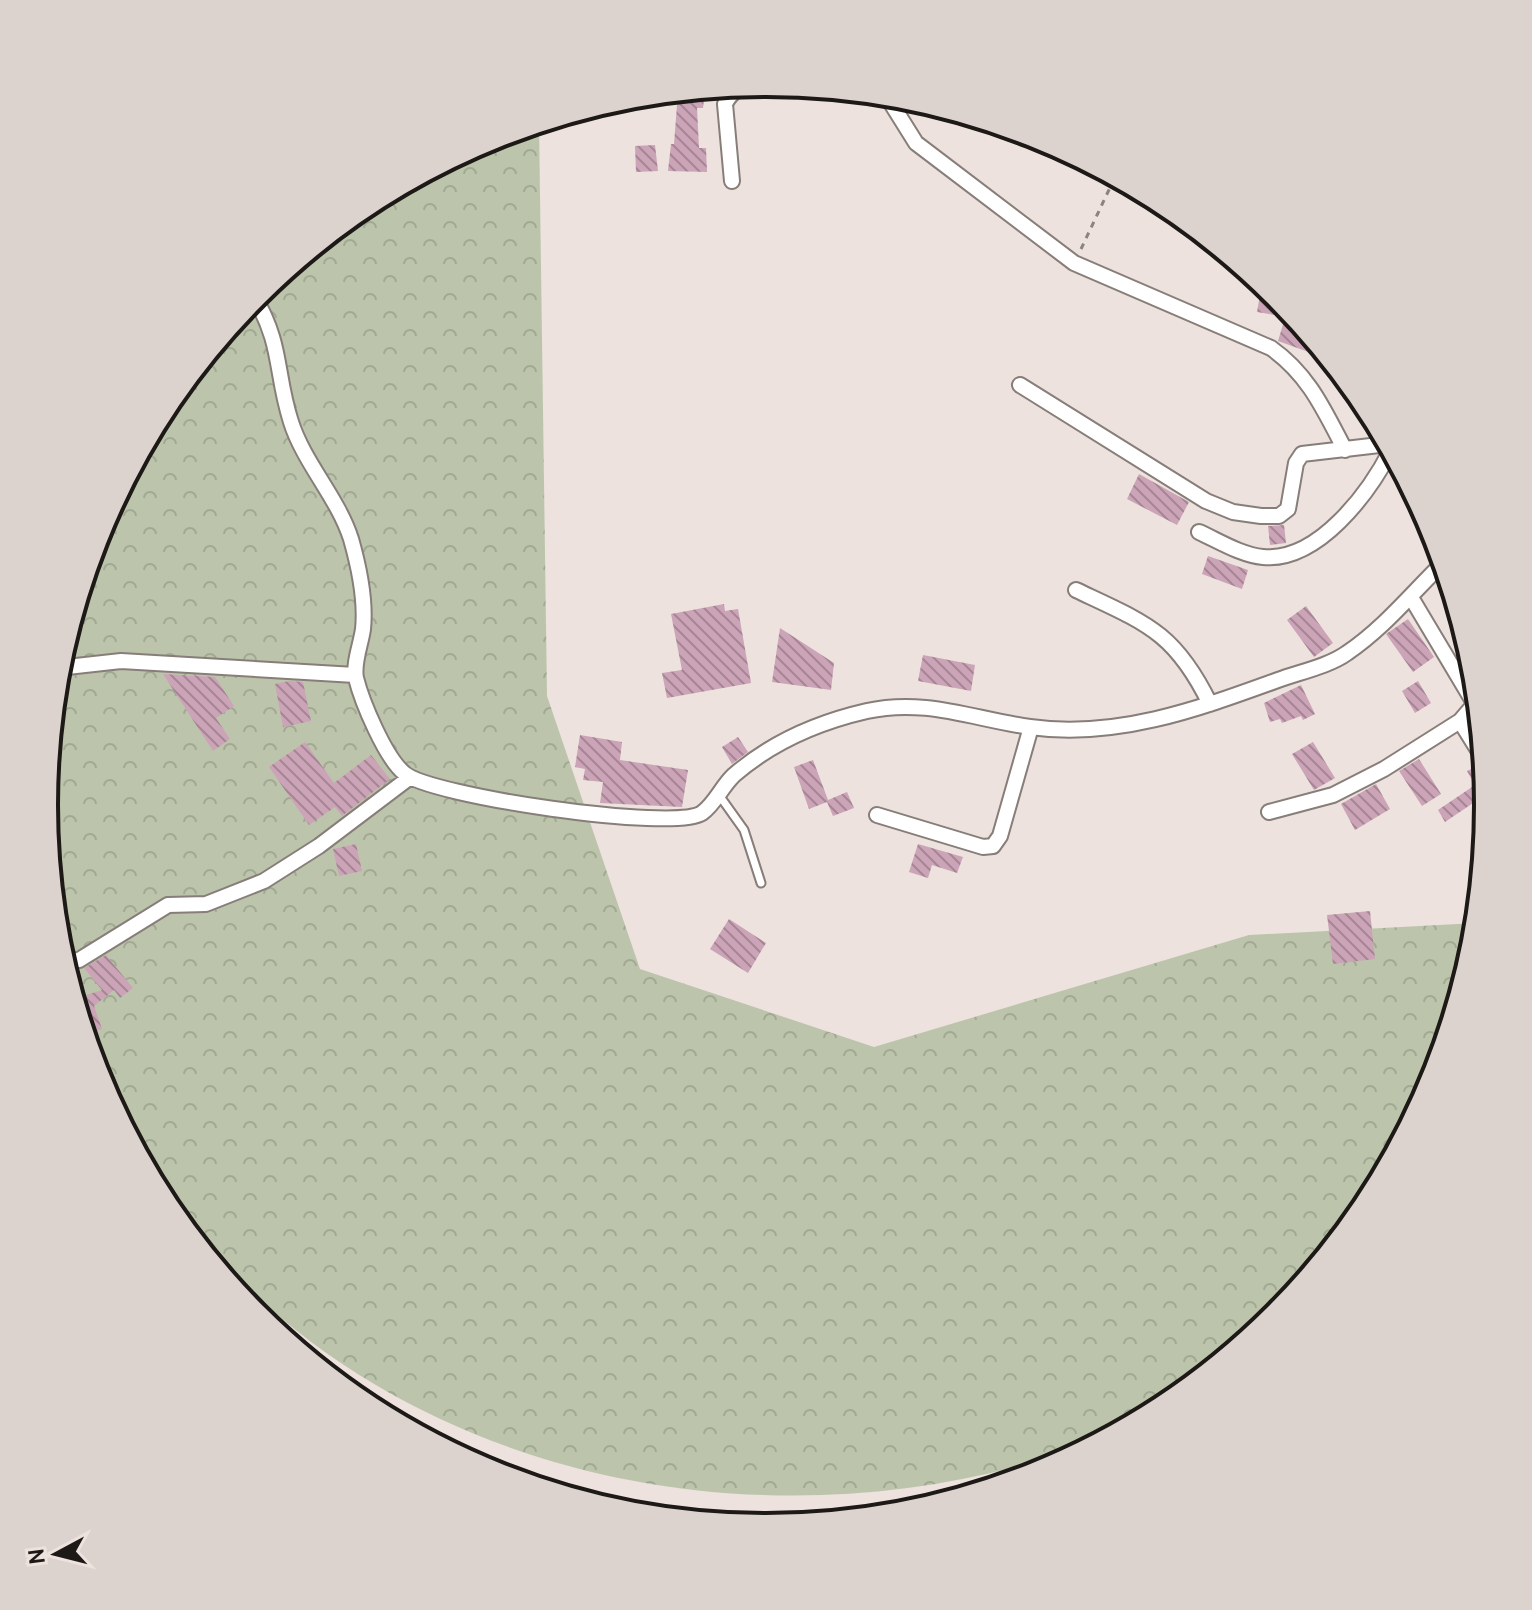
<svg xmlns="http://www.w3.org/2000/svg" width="1532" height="1610" viewBox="0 0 1532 1610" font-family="Cabin,sans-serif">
<defs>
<pattern id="forest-crowns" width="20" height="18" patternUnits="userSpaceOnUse" patternTransform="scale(2)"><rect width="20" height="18" fill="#bcc5ab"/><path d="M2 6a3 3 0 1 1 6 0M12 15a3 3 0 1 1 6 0" fill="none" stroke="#a1a992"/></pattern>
<pattern id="building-back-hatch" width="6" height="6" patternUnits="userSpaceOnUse" patternTransform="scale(2)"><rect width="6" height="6" fill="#cca4b7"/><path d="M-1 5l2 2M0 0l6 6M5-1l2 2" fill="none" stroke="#a58594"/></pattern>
</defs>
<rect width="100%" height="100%" fill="#ede2de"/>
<path fill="url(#forest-crowns)" d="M 539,123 L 547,696 L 640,969 L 874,1047 L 1249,935 L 1476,923 L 1474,946 C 1461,990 1450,1035 1434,1077 C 1427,1096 1416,1113 1406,1131 C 1371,1197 1330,1263 1276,1316 C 1225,1366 1165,1406 1103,1439 C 652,1610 101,1385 51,876 C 49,851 44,825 44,800 C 47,690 73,577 125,479 C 139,453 152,424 169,400 C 260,273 389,168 539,123 Z"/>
<path fill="url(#building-back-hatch)" d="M 693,90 L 705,92 L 703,108 L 697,108 L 699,148 L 706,148 L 707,172 L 668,171 L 671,144 L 674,144 L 678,92 Z
M 655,145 L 658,171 L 636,172 L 635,146 Z
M 1262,283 L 1283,302 L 1281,316 L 1257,312 Z
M 1285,318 L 1300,323 L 1317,344 L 1314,354 L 1278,341 Z
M 1139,474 L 1189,502 L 1177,525 L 1127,499 Z
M 1284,525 L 1286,543 L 1270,545 L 1268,526 Z
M 1208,556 L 1248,570 L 1242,589 L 1202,574 Z
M 724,604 L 725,611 L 738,609 L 751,683 L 667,698 L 662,673 L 682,670 L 671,614 Z
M 1306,606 L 1333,643 L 1314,657 L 1287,620 Z
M 1408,619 L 1434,657 L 1413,672 L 1386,634 Z
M 780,628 L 834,663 L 831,690 L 772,682 Z
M 923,655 L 975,665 L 971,691 L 918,681 Z
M 163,674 L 215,677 L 234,706 L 216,718 L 230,739 L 213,751 Z
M 289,681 L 303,682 L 311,721 L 283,727 L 275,684 Z
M 1418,681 L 1431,703 L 1415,713 L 1402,691 Z
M 1301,685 L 1315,714 L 1303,720 L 1301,716 L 1282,723 L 1280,719 L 1270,722 L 1264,703 Z
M 580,735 L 622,742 L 620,760 L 688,770 L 682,807 L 600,803 L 603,782 L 583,780 L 585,769 L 575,767 Z
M 738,737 L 748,752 L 732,764 L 722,747 Z
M 305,742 L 334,783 L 371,755 L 390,779 L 342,816 L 335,807 L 309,825 L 269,767 Z
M 1313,742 L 1335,778 L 1314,790 L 1292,754 Z
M 1419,759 L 1441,794 L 1422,806 L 1399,771 Z
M 813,760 L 828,800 L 847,792 L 854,808 L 833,816 L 827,802 L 809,809 L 794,767 Z
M 1477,766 L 1485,770 L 1488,807 L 1482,797 L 1445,822 L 1438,810 L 1475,785 L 1467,771 Z
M 1376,784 L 1390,809 L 1355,830 L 1341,804 Z
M 356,844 L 362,871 L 339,876 L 333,849 Z
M 918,844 L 963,857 L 957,873 L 932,865 L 928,878 L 909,872 Z
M 1370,911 L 1375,959 L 1333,964 L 1327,915 Z
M 729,919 L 766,943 L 748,973 L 710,949 Z
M 106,955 L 133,988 L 120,998 L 114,990 L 94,1006 L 102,1029 L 85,1035 L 74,999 L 102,990 L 84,968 Z"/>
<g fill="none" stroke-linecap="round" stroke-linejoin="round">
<defs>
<path id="lane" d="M 719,795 L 744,830 L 761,883"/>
<path id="street" d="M 886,95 L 916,143 L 1074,263 L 1271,348 C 1309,375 1324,410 1345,450
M 732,181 L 725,104 C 733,86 749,86 767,83
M 254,296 C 283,346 275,372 291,422 C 304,463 338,498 351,539 C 359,567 366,600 363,629 C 361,644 353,663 356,678 C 362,702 385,757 404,773 C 429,796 674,832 702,813 C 715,804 722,786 734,775 C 771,743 819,722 867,711 C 925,698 973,719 1030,727 C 1117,739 1198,709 1278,680 C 1300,672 1329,666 1347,653 C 1384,628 1412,593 1443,563
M 1020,385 L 1206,501 L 1233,512 L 1261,516 L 1279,516 L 1288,509 L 1296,463 L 1302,454 L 1388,444
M 1199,532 C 1219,541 1241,555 1263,557 C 1318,562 1369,493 1391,450
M 1076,590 C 1146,623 1175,632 1210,704
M 1412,599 L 1474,703
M 58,668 L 121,661 L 355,675
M 1460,721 L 1483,758
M 1269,812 L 1333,795 L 1384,769 L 1460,721 L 1478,700
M 877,815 L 983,847 L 993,846 L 1000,836 L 1031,727
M 61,952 L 66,961 L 79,960 L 168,905 L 206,904 L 264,881 L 319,846 L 409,778"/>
</defs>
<use href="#lane" stroke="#877d79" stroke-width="11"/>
<use href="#street" stroke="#877d79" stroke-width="18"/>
<path stroke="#8b8380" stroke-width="3" stroke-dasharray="6 6" stroke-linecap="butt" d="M 1081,249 L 1115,177"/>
<use href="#lane" stroke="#fff" stroke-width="7"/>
<use href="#street" stroke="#fff" stroke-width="14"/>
</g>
<path d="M0 0H1532V1610H0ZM58 805a708 708 0 1 1 1416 0a708 708 0 1 1-1416 0Z" fill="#dcd2ce" fill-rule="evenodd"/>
<path fill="none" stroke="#1d1917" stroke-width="4" d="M58 805a708 708 0 1 1 1416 0a708 708 0 1 1-1416 0Z"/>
<g transform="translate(56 1554) rotate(263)" stroke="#ede2de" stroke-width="6" paint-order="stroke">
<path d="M0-6L14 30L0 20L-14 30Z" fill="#1d1917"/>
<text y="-12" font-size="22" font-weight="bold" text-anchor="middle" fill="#1d1917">N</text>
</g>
</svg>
